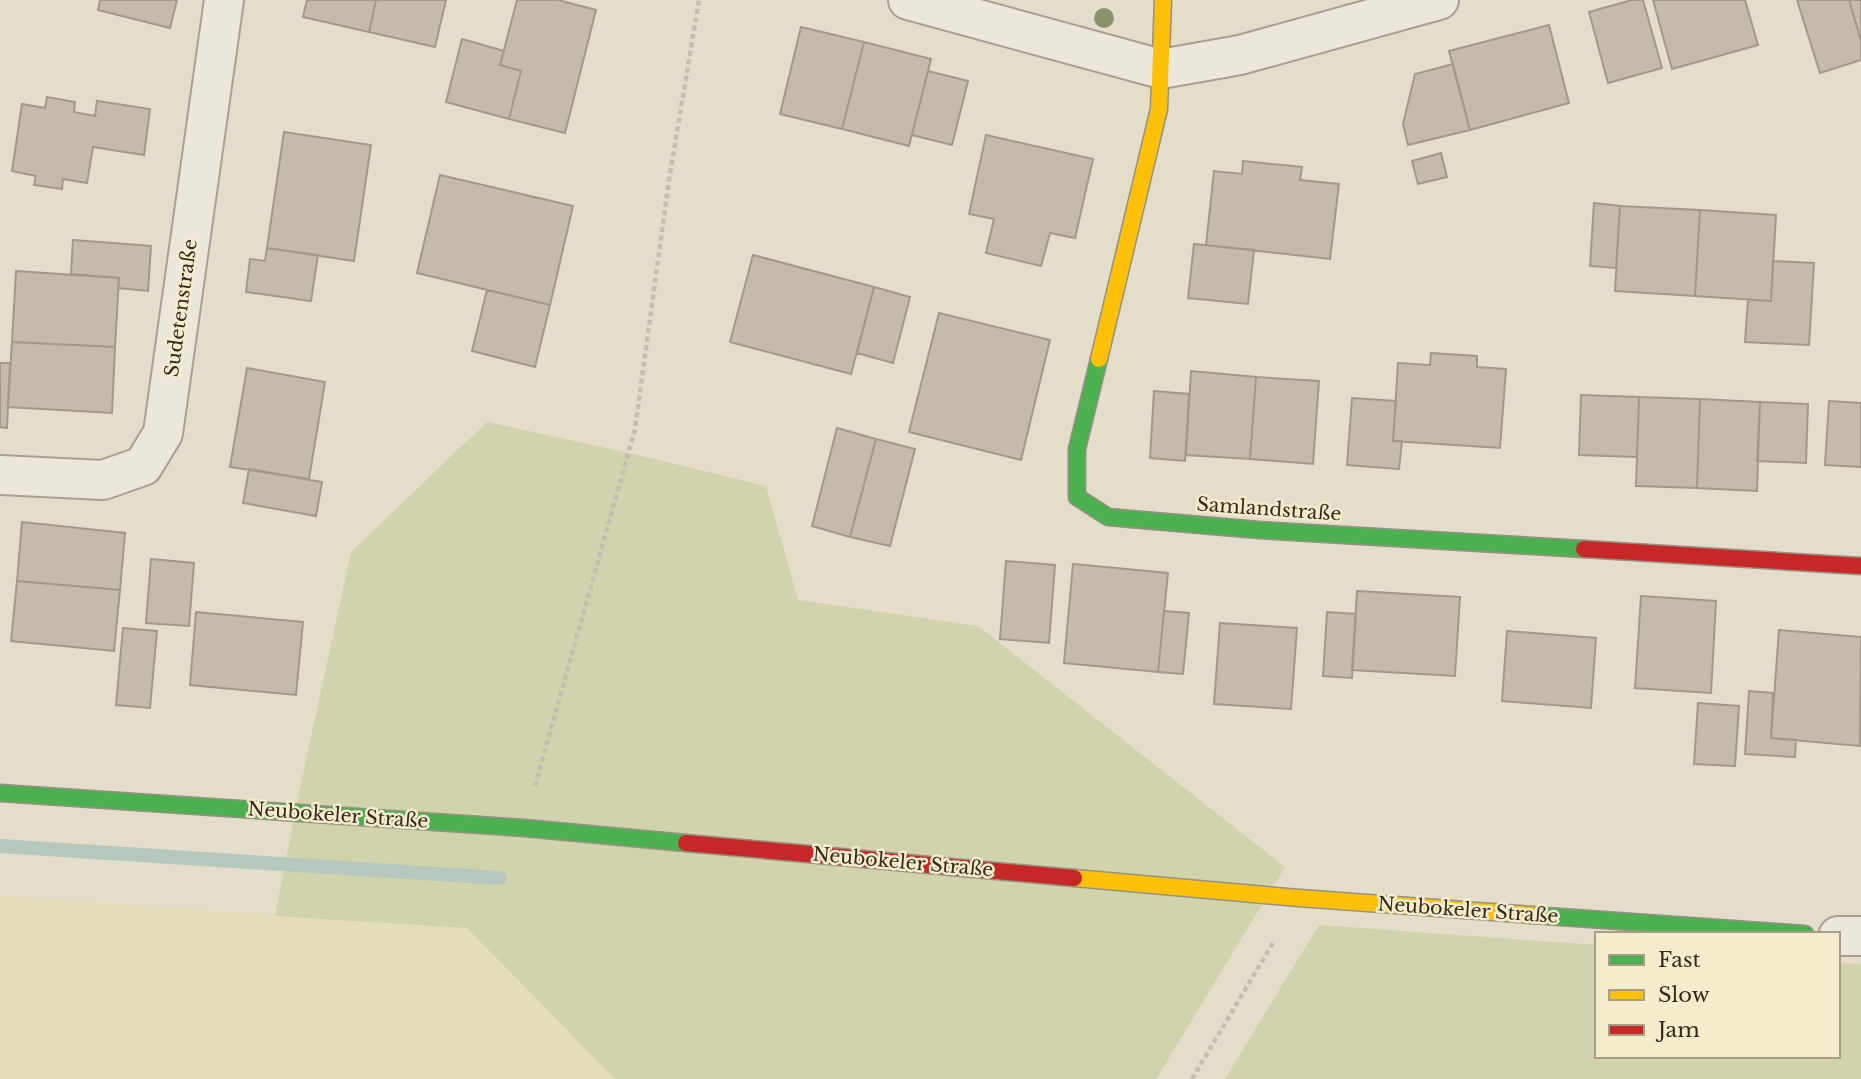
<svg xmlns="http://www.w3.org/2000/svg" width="1861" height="1079" viewBox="0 0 1861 1079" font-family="'Libre Baskerville',serif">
<rect width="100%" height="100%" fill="#e3ddc9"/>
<path fill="#e3deb9" d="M 0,896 L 467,928 L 615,1079 L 0,1079 Z"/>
<path fill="#d0d3ab" d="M 487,422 L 629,453 L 766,486 L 798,600 L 978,626 L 1285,867 L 1156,1079 L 615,1079 L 467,928 L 275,916 L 299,793 L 351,552 Z
M 1319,925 L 1597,945 L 1597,1056 L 1838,1056 L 1838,963 L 1861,964 L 1861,1079 L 1225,1079 Z"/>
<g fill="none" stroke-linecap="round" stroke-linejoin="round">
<path stroke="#b6c8bd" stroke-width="14" d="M 0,846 L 500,878"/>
</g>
<path fill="#c6bbaa" stroke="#a39889" stroke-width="2" d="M 100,0 L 177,0 L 170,28 L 98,10 Z
M 307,0 L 376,0 L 369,32 L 303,17 Z
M 376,0 L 446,0 L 435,47 L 369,32 Z
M 517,0 L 558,0 L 596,10 L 565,133 L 509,119 L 521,71 L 500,65 Z
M 1632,0 L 1643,0 L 1662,68 L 1608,83 L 1589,12 Z
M 1653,0 L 1745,0 L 1758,45 L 1672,69 Z
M 1797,0 L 1849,0 L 1861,41 L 1861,60 L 1820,73 Z
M 1849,0 L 1861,0 L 1861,41 Z
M 1549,25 L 1569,103 L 1470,130 L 1449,51 Z
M 801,27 L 864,42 L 842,129 L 780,114 Z
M 462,39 L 504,51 L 500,65 L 521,71 L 509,119 L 446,102 Z
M 864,42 L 931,59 L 909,146 L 842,129 Z
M 1453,64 L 1470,130 L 1408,145 L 1403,124 L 1415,74 Z
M 928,71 L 968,81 L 952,145 L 912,135 Z
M 47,97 L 75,102 L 74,112 L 95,116 L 97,101 L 150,109 L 144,155 L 93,147 L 87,183 L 63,179 L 62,189 L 34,185 L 36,176 L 12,171 L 22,104 L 45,108 Z
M 284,132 L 371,145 L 354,261 L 267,248 Z
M 986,135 L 1093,159 L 1075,238 L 1050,233 L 1041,266 L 986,253 L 994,219 L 969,214 Z
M 1441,153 L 1447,177 L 1418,184 L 1412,161 Z
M 1243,161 L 1302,167 L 1300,180 L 1339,184 L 1330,259 L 1206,245 L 1214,171 L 1242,174 Z
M 440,175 L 573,206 L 550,305 L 417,273 Z
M 1594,203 L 1620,206 L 1616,268 L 1590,266 Z
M 1620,206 L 1700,210 L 1695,296 L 1615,291 Z
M 1700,210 L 1776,215 L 1771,301 L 1695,296 Z
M 73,240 L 151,246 L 148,291 L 118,288 L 119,278 L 71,274 Z
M 1194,244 L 1254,250 L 1248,304 L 1188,298 Z
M 267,248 L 318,255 L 311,301 L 246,292 L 250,259 L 265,261 Z
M 753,255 L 874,287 L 851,374 L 730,342 Z
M 1773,261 L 1814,263 L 1809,345 L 1745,342 L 1748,300 L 1771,301 Z
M 16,271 L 119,278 L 115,347 L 12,342 Z
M 874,287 L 910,297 L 893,363 L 857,353 Z
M 487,290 L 550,305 L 535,367 L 472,351 Z
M 939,313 L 1050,340 L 1021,460 L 909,432 Z
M 12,342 L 115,347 L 112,413 L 8,407 Z
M 1431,353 L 1477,356 L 1477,367 L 1506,369 L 1500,448 L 1393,441 L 1398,363 L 1430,365 Z
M 0,363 L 10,363 L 7,428 L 0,427 Z
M 247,368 L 325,382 L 309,479 L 230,467 Z
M 1191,371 L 1256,377 L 1250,459 L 1186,455 Z
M 1256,377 L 1319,381 L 1313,464 L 1250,459 Z
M 1154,391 L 1189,394 L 1185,461 L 1150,458 Z
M 1581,395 L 1639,397 L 1637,457 L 1579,455 Z
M 1639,397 L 1700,399 L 1697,488 L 1636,486 Z
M 1352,398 L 1396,401 L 1393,441 L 1402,441 L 1399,469 L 1347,465 Z
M 1700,399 L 1760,402 L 1757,491 L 1697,488 Z
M 1829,401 L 1861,403 L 1861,467 L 1825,465 Z
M 1760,402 L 1808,404 L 1806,463 L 1757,461 Z
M 837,428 L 876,439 L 850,537 L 812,526 Z
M 876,439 L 915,449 L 890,546 L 850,537 Z
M 249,469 L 322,482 L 316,516 L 243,503 Z
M 22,522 L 125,533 L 120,590 L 17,581 Z
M 151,559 L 194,563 L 189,626 L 146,623 Z
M 1006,561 L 1055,565 L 1049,643 L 1000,639 Z
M 1073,564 L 1168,573 L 1158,672 L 1064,663 Z
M 17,581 L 120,590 L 114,651 L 11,641 Z
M 1357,591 L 1460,597 L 1455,676 L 1352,670 Z
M 1641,596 L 1716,601 L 1711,693 L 1635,688 Z
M 1164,611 L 1189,613 L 1183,674 L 1158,672 Z
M 196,612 L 303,622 L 296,695 L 190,685 Z
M 1327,612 L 1356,614 L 1352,678 L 1323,676 Z
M 1220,623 L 1297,628 L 1291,709 L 1214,704 Z
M 123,628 L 157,631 L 150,708 L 116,705 Z
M 1779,630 L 1861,637 L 1860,746 L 1771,738 Z
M 1507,631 L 1596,638 L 1591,708 L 1502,701 Z
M 1749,691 L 1773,693 L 1771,738 L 1796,740 L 1795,757 L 1745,754 Z
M 1698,703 L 1739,706 L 1735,766 L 1694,764 Z"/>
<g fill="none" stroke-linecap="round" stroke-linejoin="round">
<defs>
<path id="street" d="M 908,0 L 1161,69 L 1240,55 L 1439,0
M 0,475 L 103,480 L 143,466 L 163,433 L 224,0
M 1838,936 L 1861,936"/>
<path id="fast" d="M 1099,359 L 1077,449 L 1077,497 L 1108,517 L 1259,530 L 1584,549
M 0,793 L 524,828 L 686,843
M 1532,915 L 1805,934"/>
<path id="slow" d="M 1099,359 L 1159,109 L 1163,0
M 1074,878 L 1299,898 L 1532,915"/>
<path id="jam" d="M 1584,549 L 1861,566
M 686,843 L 1074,878"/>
</defs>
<use href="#street" stroke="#a8a193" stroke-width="42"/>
<use href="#fast" stroke="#979183" stroke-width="19"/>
<use href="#slow" stroke="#979183" stroke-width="19"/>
<use href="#jam" stroke="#979183" stroke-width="19"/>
<path stroke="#c3beb2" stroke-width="4.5" stroke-dasharray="5 3.5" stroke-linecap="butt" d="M 535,786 L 635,429 L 669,180 L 699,0
M 1192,1079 L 1274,941"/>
<use href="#street" stroke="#ebe7db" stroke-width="38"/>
<use href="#fast" stroke="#4caf50" stroke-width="16"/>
<use href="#slow" stroke="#ffc107" stroke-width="16"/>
<use href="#jam" stroke="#c62828" stroke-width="16"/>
</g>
<circle fill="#8a916d" cx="1104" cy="18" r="10"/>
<g text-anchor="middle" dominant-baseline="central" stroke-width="5" stroke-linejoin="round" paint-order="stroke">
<g font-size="19" fill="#352a1c" stroke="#f5ecce">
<text transform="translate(181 308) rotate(-82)">Sudetenstraße</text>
<text transform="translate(1269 509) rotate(4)">Samlandstraße</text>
<text transform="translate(338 815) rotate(4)">Neubokeler Straße</text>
<text transform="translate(903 862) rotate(5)">Neubokeler Straße</text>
<text transform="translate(1468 910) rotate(4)">Neubokeler Straße</text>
</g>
</g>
<rect x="1595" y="932" width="245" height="126" fill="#f5ecce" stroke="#a89e87" stroke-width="2"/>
<rect x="1609" y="955" width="35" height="10" fill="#4caf50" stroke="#a89e87" stroke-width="2"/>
<text x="1658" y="967" font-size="21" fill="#352a1c">Fast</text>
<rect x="1609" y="990" width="35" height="10" fill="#ffc107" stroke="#a89e87" stroke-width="2"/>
<text x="1658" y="1002" font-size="21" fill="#352a1c">Slow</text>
<rect x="1609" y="1025" width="35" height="10" fill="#c62828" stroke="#a89e87" stroke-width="2"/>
<text x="1658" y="1037" font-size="21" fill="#352a1c">Jam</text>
</svg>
